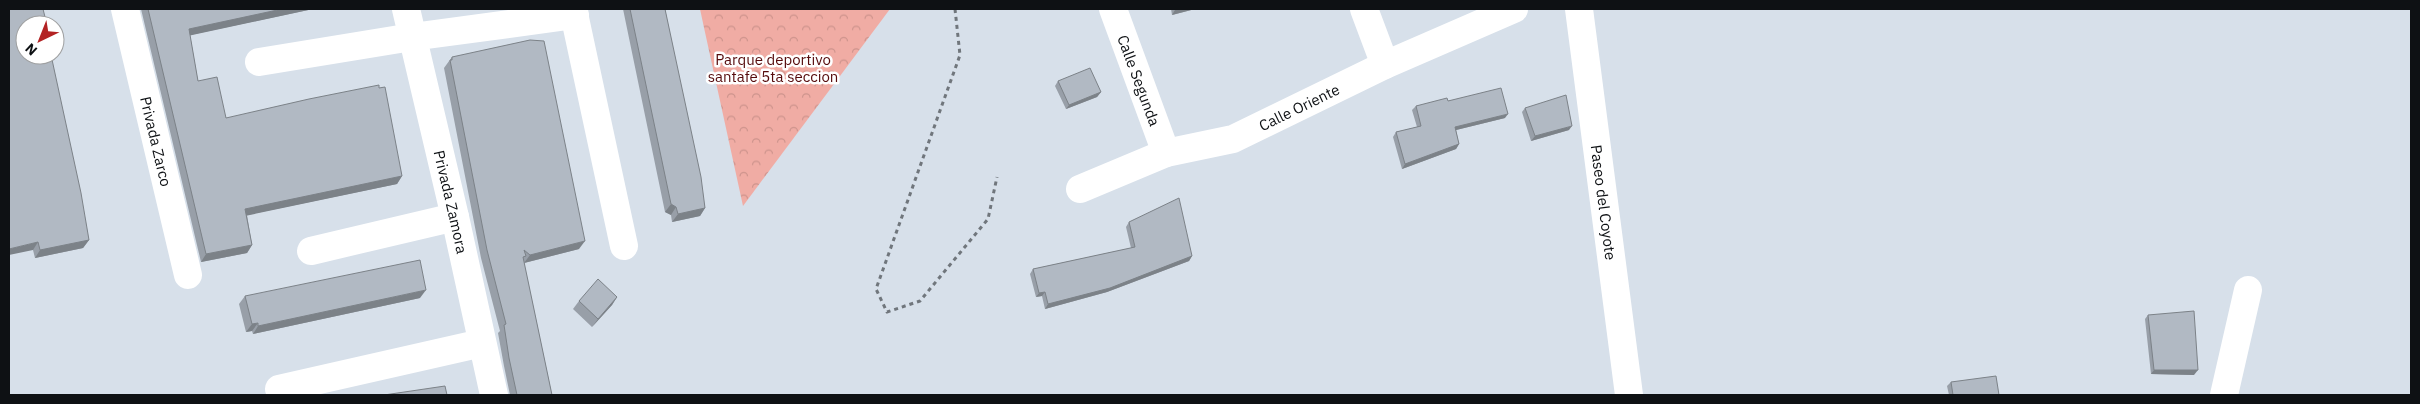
<svg xmlns="http://www.w3.org/2000/svg" width="2420" height="404" viewBox="0 0 2420 404" font-family="'IBM Plex Sans',sans-serif">
<defs>
<pattern id="park-crowns" width="20" height="18" patternUnits="userSpaceOnUse" patternTransform="scale(1.25)"><rect width="20" height="18" fill="#f0aca4"/><path d="M2 6a3 3 0 1 1 6 0M12 15a3 3 0 1 1 6 0" fill="none" stroke="#cd938c"/></pattern>
</defs>
<rect width="100%" height="100%" fill="#d7e0ea"/>
<path fill="url(#park-crowns)" d="M 700,9 L 890,9 L 743,206 L 703,23 Z"/>
<g fill="none" stroke-linecap="round" stroke-linejoin="round">
<path stroke="#70767c" stroke-width="3" stroke-dasharray="4 4" stroke-linecap="butt" d="M 955,9 L 960,55 L 876,289 L 887,312 L 920,301 L 988,219 L 997,177"/>
<g stroke="#fff" stroke-width="28">
<path id="s1" d="M 125,9 L 188,275"/>
<path id="s2" d="M 406,9 L 455,217 L 494,395"/>
<path d="M 573,9 L 624,246"/>
<path id="s3" d="M 1113,9 L 1166,153"/>
<path d="M 1364,9 L 1385,65"/>
<path id="s4" d="M 1579,9 L 1629,395"/>
<path d="M 259,62 L 412,37 L 575,15"/>
<path id="s5" d="M 1080,189 L 1166,153 L 1233,139 L 1385,65 L 1514,9"/>
<path d="M 311,251 L 455,217"/>
<path d="M 279,389 L 482,343"/>
<path d="M 2224,395 L 2248,290"/>
</g>
</g>
<path fill="#989fa8" d="M 141,9 L 313,9 L 190,35 L 198,81 L 226,118 L 402,176 L 397,184 L 247,215 L 252,245 L 247,253 L 201,262 Z
M 623,9 L 665,9 L 705,208 L 700,216 L 672,222 L 671,215 L 665,212 Z
M 1171,9 L 1195,9 L 1172,15 Z
M 25,25 L 89,240 L 83,248 L 35,258 L 33,250 Z
M 452,57 L 579,249 L 524,263 L 552,395 L 510,395 L 504,366 L 498,333 L 500,331 L 481,258 L 444,68 Z
M 1058,81 L 1101,92 L 1097,97 L 1066,109 L 1055,86 Z
M 1448,101 L 1505,118 L 1456,130 L 1459,144 L 1456,149 L 1402,169 L 1393,137 L 1396,132 L 1417,127 L 1412,110 L 1416,106 Z
M 1525,108 L 1569,130 L 1531,141 L 1522,112 Z
M 1129,222 L 1192,256 L 1189,261 L 1107,292 L 1045,309 L 1042,296 L 1036,297 L 1030,274 L 1033,269 L 1131,248 L 1126,227 Z
M 245,296 L 420,298 L 253,334 L 252,331 L 246,332 L 239,304 Z
M 617,297 L 612,305 L 592,327 L 573,309 L 579,301 Z
M 2148,315 L 2194,375 L 2151,374 L 2145,319 Z
M 1951,382 L 1999,395 L 1949,395 L 1947,386 Z"/>
<path fill="#7c8288" d="M 282,9 L 313,9 L 183,37 L 189,29 Z
M 1181,9 L 1195,9 L 1172,15 L 1175,10 Z
M 1101,92 L 1097,97 L 1066,109 L 1069,105 Z
M 1508,114 L 1505,118 L 1452,131 L 1455,127 Z
M 1572,126 L 1569,130 L 1531,141 L 1535,136 Z
M 1459,144 L 1456,149 L 1402,169 L 1405,164 Z
M 402,176 L 397,184 L 240,217 L 245,209 Z
M 671,204 L 676,207 L 671,215 L 665,212 Z
M 705,208 L 700,216 L 672,222 L 678,214 Z
M 89,240 L 83,248 L 35,258 L 40,250 Z
M 585,241 L 579,249 L 524,263 L 530,255 Z
M 38,242 L 33,250 L 9,255 L 9,249 Z
M 252,245 L 247,253 L 201,262 L 206,254 Z
M 1192,256 L 1189,261 L 1107,292 L 1045,309 L 1048,304 Z
M 426,290 L 420,298 L 253,334 L 258,326 Z
M 1045,292 L 1042,296 L 1036,297 L 1039,293 Z
M 617,297 L 612,305 L 592,327 L 598,319 Z
M 258,323 L 252,331 L 246,332 L 252,324 Z
M 2154,370 L 2198,370 L 2194,375 L 2151,374 Z"/>
<path fill="#b1b9c3" stroke="#7c8288" d="M 9,9 L 43,9 L 47,25 L 25,25 L 25,55 L 51,55 L 81,193 L 89,240 L 40,250 L 38,242 L 9,249 Z
M 148,9 L 282,9 L 189,29 L 198,81 L 217,77 L 226,118 L 309,99 L 379,85 L 379,88 L 385,87 L 402,176 L 245,209 L 252,245 L 206,254 Z
M 630,9 L 665,9 L 701,177 L 705,208 L 678,214 L 676,207 L 671,204 Z
M 530,40 L 544,41 L 585,241 L 530,255 L 524,250 L 526,256 L 523,257 L 552,395 L 517,395 L 509,358 L 504,325 L 506,324 L 487,250 L 450,60 L 452,60 L 452,57 Z
M 1090,68 L 1101,92 L 1069,105 L 1058,81 Z
M 1501,88 L 1508,114 L 1455,127 L 1459,144 L 1405,164 L 1396,132 L 1421,126 L 1416,106 L 1447,98 L 1448,101 Z
M 1566,95 L 1572,126 L 1535,136 L 1525,108 Z
M 1179,198 L 1192,256 L 1110,288 L 1048,304 L 1045,292 L 1039,293 L 1033,269 L 1135,247 L 1129,222 Z
M 420,260 L 426,290 L 258,326 L 258,323 L 252,324 L 245,296 Z
M 598,279 L 617,297 L 598,319 L 579,301 Z
M 2194,311 L 2198,370 L 2154,370 L 2148,315 Z
M 1996,376 L 1999,395 L 1953,395 L 1951,382 Z
M 445,386 L 447,395 L 381,395 L 384,395 Z"/>
<g text-anchor="middle" dominant-baseline="central" stroke-width="5" stroke-linejoin="round" paint-order="stroke">
<g font-size="15" fill="#560b0c" stroke="#fff">
<text x="773" y="59">Parque deportivo<tspan x="773" dy="17">santafe 5ta seccion</tspan></text>
</g>
<g font-size="15" fill="#0e1114" stroke="#fff">
<text stroke="none"><textPath href="#s3" startOffset="76">Calle Segunda</textPath></text>
<text stroke="none"><textPath href="#s5" startOffset="235">Calle Oriente</textPath></text>
<text stroke="none"><textPath href="#s1" startOffset="136">Privada Zarco</textPath></text>
<text stroke="none"><textPath href="#s2" startOffset="198">Privada Zamora</textPath></text>
<text stroke="none"><textPath href="#s4" startOffset="195">Paseo del Coyote</textPath></text>
</g>
</g>
<rect width="2420" height="404" fill="none" stroke="#0e1114" stroke-width="20"/>
<g transform="translate(40 40) rotate(223)"><circle r="24" fill="#ffffff" stroke="#9fa0a1"/>
<path d="M0-4L9 19L0 12L-9 19Z" fill="#b32324"/>
<text y="-8" font-size="14" font-weight="bold" text-anchor="middle" fill="#0e1114">N</text>
</g>
</svg>
